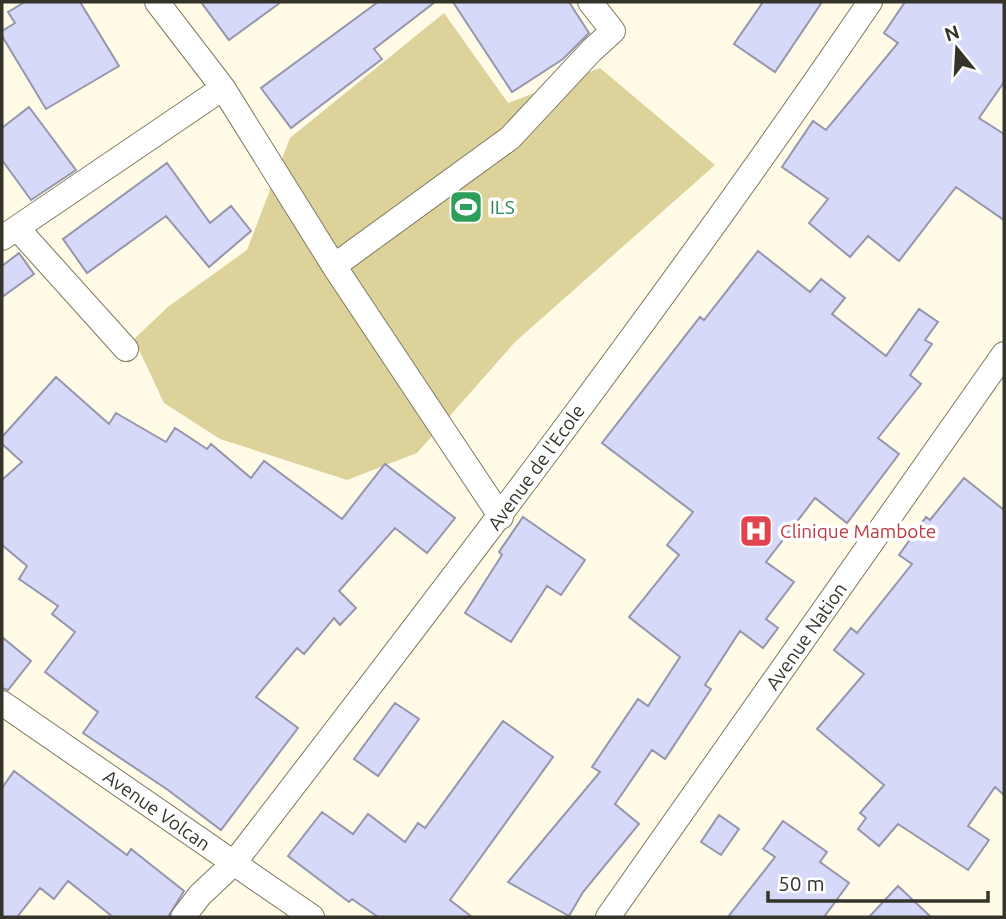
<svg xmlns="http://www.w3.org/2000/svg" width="1006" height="919" viewBox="0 0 1006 919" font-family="Ubuntu,sans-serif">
<rect width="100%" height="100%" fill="#fffbe7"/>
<path fill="#dcd29a" d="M 444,13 L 508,103 L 600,68 L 715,165 L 515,342 L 417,453 L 347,480 L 220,439 L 164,403 L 134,339 L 169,306 L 247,250 L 290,138 Z"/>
<path fill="#d7d9f9" stroke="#9596ad" stroke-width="2" d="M 25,2 L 80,2 L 119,66 L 46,109 L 2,36 L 2,31 L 15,23 L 8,12 Z
M 201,2 L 281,2 L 229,40 Z
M 378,2 L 435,2 L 374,49 L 382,59 L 291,128 L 261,88 Z
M 453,2 L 569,2 L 589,33 L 563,59 L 512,92 Z
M 763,2 L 822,2 L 775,72 L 734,44 Z
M 905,2 L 1004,2 L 1004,82 L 979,118 L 1004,134 L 1004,220 L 956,187 L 899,261 L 868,236 L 850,257 L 809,223 L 828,199 L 782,167 L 813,121 L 826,130 L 898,43 L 884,33 Z
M 29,107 L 76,170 L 31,200 L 2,160 L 2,128 Z
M 167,163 L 210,223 L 231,206 L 251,231 L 209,267 L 166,216 L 87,273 L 63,239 Z
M 758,251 L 810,292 L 821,279 L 845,298 L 832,314 L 886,356 L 919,309 L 938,322 L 925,340 L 932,344 L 910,375 L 921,384 L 878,438 L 899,454 L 847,523 L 815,498 L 766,562 L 794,582 L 766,619 L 778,628 L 763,648 L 740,631 L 705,685 L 711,689 L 665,759 L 652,750 L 615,804 L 639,824 L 583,892 L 569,916 L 508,882 L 600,772 L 592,767 L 638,699 L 648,706 L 680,657 L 629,617 L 679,555 L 667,545 L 693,512 L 602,443 L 700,317 L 704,320 Z
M 19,253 L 34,274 L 2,297 L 2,266 Z
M 56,377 L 109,424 L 116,413 L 166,442 L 175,428 L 207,449 L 211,444 L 251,478 L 264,461 L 342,519 L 385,464 L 455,518 L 427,553 L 395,528 L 339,591 L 356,608 L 340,625 L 334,618 L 304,654 L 297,648 L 256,697 L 298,728 L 221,830 L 168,790 L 83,733 L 98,712 L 45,672 L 75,632 L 52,614 L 58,606 L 19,579 L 27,566 L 2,545 L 2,480 L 22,462 L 2,444 L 2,437 Z
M 964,478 L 1004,510 L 1004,795 L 995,787 L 968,826 L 989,840 L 968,870 L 898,824 L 879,846 L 858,829 L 866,818 L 860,813 L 884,785 L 817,729 L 864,674 L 834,650 L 851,628 L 857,633 L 912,564 L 899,555 L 926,517 L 930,520 Z
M 523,517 L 585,560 L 561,595 L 547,586 L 511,642 L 465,613 L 502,555 L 499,552 Z
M 2,637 L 31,661 L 8,690 L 2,688 Z
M 395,703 L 419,719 L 378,776 L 354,759 Z
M 503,721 L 553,757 L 450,900 L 472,917 L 378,917 L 352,899 L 349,902 L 288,856 L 322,812 L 353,834 L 368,814 L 405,842 L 418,823 L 425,828 Z
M 14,771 L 127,855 L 131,849 L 184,891 L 168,917 L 113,917 L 68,881 L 54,899 L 40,888 L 17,917 L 2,917 L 2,788 Z
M 719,815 L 739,829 L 721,855 L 701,842 Z
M 783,821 L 827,852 L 820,862 L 849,883 L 824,917 L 728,917 L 775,857 L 763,849 Z
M 898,886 L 931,917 L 869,917 Z"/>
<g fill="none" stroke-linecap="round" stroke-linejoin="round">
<defs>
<path id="minor" d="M 157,2 L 223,88 L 334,266 L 501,517
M 17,228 L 126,349
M 2,238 L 223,88
M 334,266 L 510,138 L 592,50 L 613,31 L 590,2
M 2,703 L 312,917
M 183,917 L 200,895 L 234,863 C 452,580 669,297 870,2
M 608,917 L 1004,354"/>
</defs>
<use href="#minor" stroke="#7d7962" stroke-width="26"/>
<use href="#minor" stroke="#fff" stroke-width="24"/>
</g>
<defs>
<symbol id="stadium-square" viewBox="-11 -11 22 22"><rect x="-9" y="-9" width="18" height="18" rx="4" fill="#2e9e5b" stroke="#fff"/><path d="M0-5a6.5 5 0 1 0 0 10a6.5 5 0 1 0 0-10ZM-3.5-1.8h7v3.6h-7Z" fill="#fff"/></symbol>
<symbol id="hospital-square" viewBox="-11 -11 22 22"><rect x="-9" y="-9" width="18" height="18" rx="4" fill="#e0444e" stroke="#fff"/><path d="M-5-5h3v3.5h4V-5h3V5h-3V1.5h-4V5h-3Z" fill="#fff"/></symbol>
</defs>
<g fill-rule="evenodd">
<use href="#stadium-square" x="447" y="188" width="38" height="38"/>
<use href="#hospital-square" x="737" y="512" width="38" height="38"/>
</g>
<g text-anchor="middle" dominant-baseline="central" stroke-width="7" stroke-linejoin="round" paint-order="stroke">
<g font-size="19" fill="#27864d" stroke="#fff" text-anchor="start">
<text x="490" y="207">ILS</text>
</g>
<g font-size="19" fill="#35342a" stroke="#fff">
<text transform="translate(536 467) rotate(-54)">Avenue de l'Ecole</text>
<text transform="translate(806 636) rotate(-55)">Avenue Nation</text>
<text transform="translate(157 810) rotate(35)">Avenue Volcan</text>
</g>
<g font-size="19" fill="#be3a42" stroke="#fff" text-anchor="start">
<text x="780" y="531">Clinique Mambote</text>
</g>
</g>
<rect width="1006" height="919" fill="none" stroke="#35342a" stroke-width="7"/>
<g transform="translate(957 49) rotate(342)" stroke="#ffffff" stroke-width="5" paint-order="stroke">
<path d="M0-5L12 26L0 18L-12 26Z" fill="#35342a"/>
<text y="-10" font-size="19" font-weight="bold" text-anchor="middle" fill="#35342a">N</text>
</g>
<path d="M768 891v10h220v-10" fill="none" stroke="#35342a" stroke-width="3.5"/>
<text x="778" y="891" font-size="21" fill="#35342a" stroke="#ffffff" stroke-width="5" paint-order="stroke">50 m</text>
</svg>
